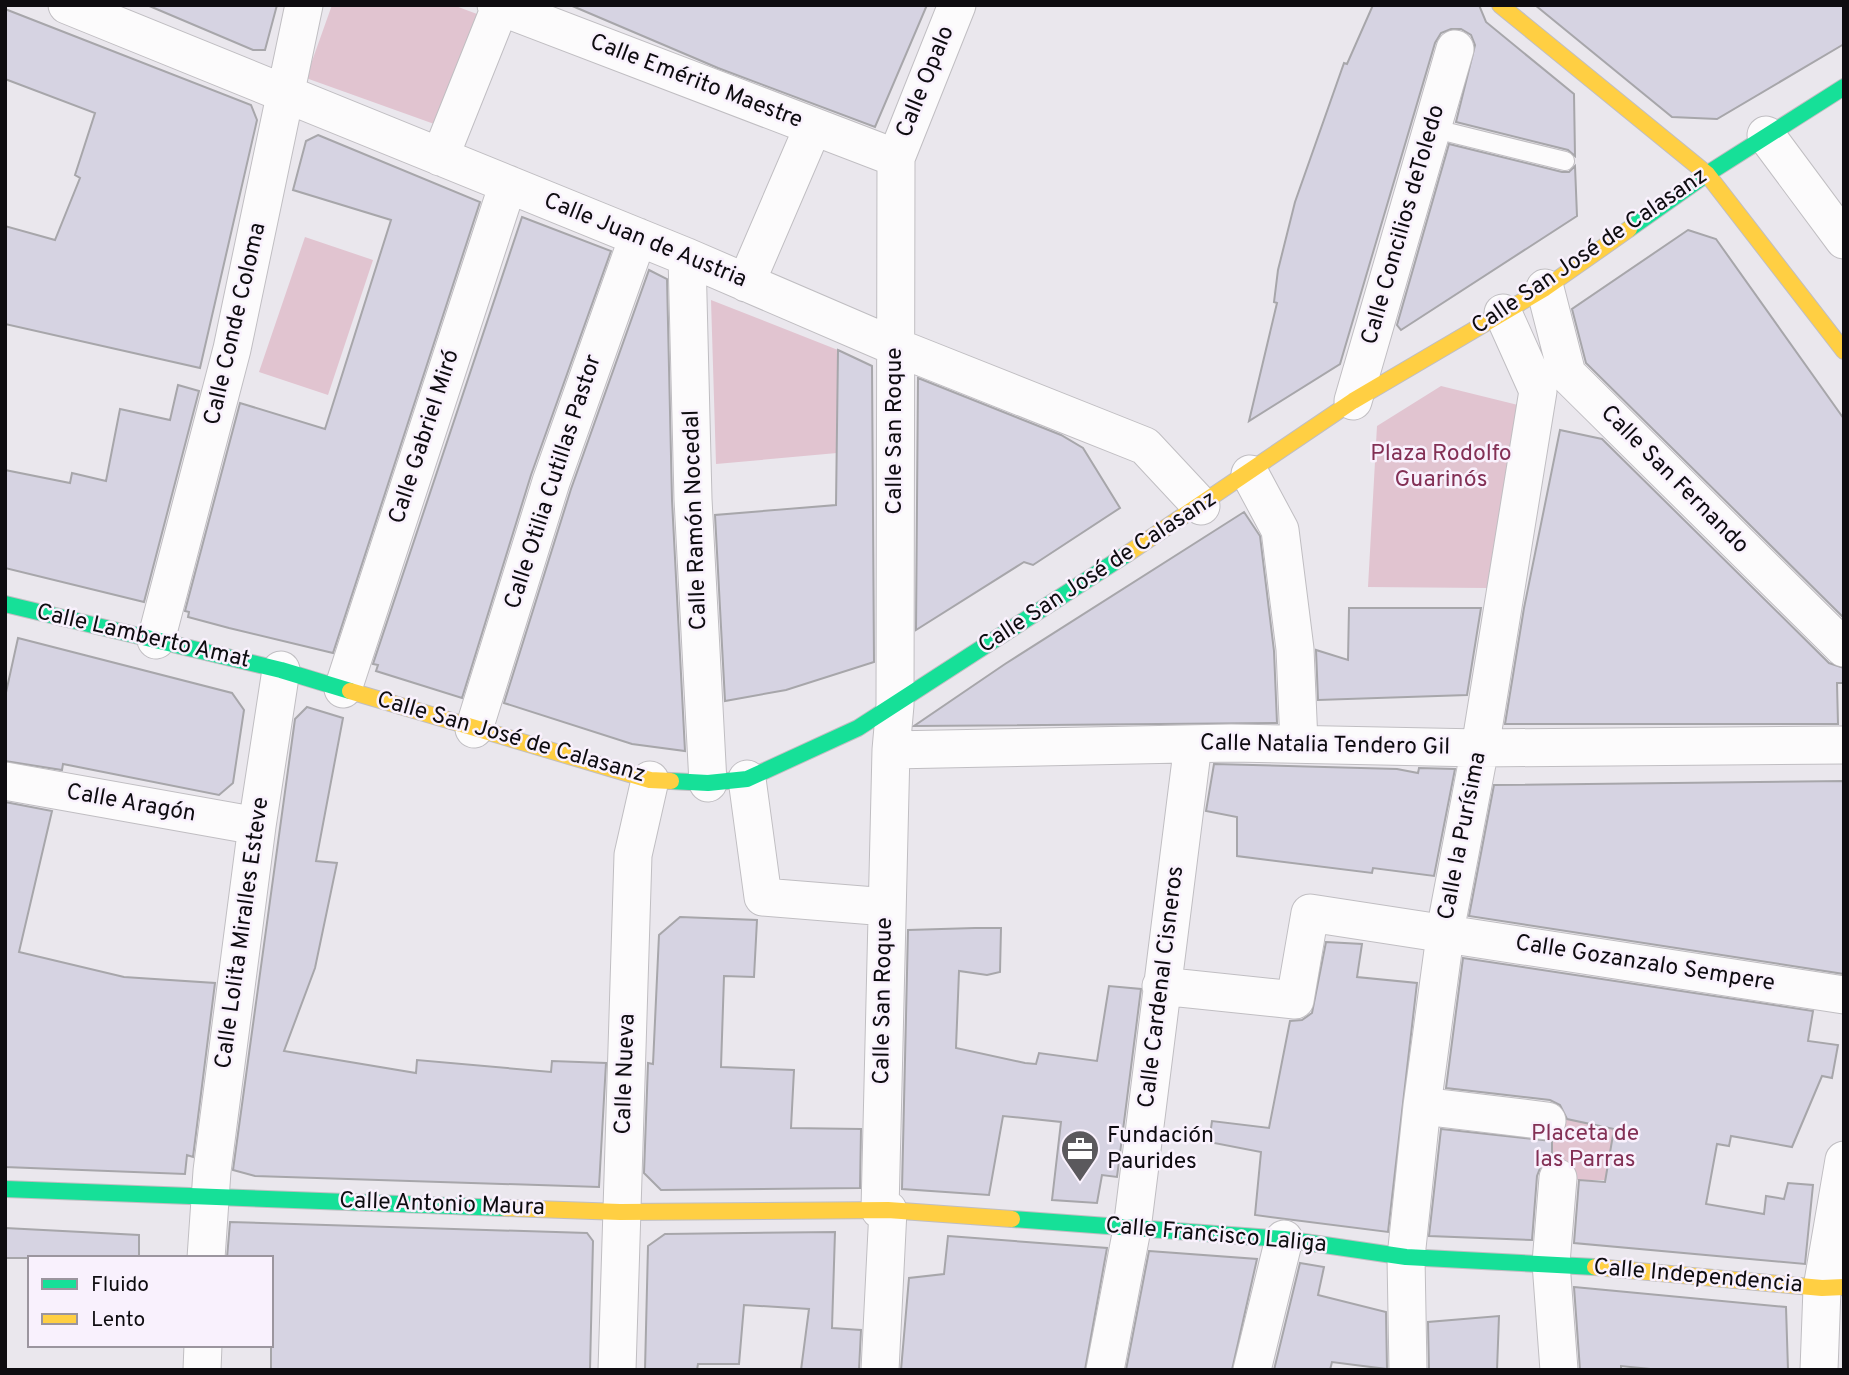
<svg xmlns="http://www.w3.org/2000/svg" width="1849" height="1375" viewBox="0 0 1849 1375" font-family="Overpass,sans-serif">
<rect width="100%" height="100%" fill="#eae7ed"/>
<path fill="#e1c4d0" d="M 332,5 L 453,5 L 477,14 L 437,125 L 306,78 Z
M 305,237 L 373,260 L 328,395 L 259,372 Z
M 711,300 L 838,350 L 837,453 L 716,464 Z
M 1441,386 L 1518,405 L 1488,588 L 1368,587 L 1377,426 Z
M 1553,1110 L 1622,1117 L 1614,1180 L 1552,1180 Z"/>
<path fill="#d6d3e2" stroke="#a7a6aa" stroke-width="2" d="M 147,5 L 277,5 L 265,50 L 253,50 Z
M 570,5 L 927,5 L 875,127 L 718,68 Z
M 1373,5 L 1479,5 L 1486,22 L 1574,94 L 1575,156 L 1568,150 L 1456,122 L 1475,45 L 1471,35 L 1461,29 L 1451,29 L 1441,33 L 1435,43 L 1340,364 L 1249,421 L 1277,303 L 1274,302 L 1278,270 L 1295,202 L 1344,63 L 1347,64 Z
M 1535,5 L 1844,5 L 1844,44 L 1717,119 L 1672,117 Z
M 5,9 L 251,105 L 257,120 L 200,368 L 5,324 L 5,226 L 55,240 L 80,178 L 75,175 L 95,113 L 5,79 Z
M 318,135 L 480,202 L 333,653 L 229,628 L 188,617 L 189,612 L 185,611 L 240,403 L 325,429 L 391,220 L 293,190 L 306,141 Z
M 1449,144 L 1562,172 L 1569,172 L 1575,166 L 1577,216 L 1401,330 L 1397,325 Z
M 522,217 L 611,251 L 531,475 L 462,698 L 376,671 L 378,665 L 373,664 Z
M 1688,230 L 1716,239 L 1844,419 L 1844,618 L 1586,363 L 1572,309 Z
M 649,270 L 667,279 L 672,500 L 685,751 L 632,744 L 504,703 L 571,489 Z
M 838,350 L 872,366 L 874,662 L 786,690 L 725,701 L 715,515 L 836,505 Z
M 918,378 L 1061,435 L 1083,448 L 1120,508 L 1033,565 L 1024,562 L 916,630 Z
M 178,385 L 199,391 L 144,602 L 5,568 L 5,470 L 70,483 L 72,473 L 106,481 L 120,409 L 170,420 Z
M 1560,430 L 1602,439 L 1829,663 L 1844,668 L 1844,683 L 1837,683 L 1838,724 L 1505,724 L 1524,608 Z
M 1244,512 L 1260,536 L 1274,651 L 1277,723 L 914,726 L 1005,664 Z
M 1349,608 L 1481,608 L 1467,695 L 1318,700 L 1316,650 L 1348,660 Z
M 18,638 L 232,693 L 244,710 L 233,783 L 219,795 L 63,764 L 62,770 L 5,761 L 5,697 Z
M 307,707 L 343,718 L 316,861 L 337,863 L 315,968 L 284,1051 L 416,1073 L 417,1060 L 551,1072 L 552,1061 L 606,1063 L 599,1187 L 255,1176 L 233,1170 L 295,719 Z
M 1214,764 L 1397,769 L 1418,773 L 1419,768 L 1455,769 L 1434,876 L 1373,868 L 1372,873 L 1237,856 L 1237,817 L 1206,811 Z
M 1844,781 L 1844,974 L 1469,916 L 1494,785 Z
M 5,802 L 52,811 L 19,952 L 124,977 L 215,983 L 193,1157 L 187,1155 L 185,1174 L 5,1167 Z
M 680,917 L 757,920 L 754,977 L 724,976 L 721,1067 L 794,1070 L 791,1128 L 861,1129 L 860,1188 L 661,1190 L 644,1173 L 648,1063 L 653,1064 L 659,935 Z
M 975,928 L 1001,928 L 1000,972 L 987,975 L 959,971 L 956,1048 L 1025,1063 L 1036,1064 L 1039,1053 L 1097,1061 L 1109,986 L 1141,989 L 1117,1177 L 1102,1175 L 1097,1203 L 1052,1200 L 1061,1122 L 1003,1116 L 989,1195 L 902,1189 L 908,930 Z
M 1326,942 L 1362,944 L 1357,977 L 1417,983 L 1388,1232 L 1255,1215 L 1261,1152 L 1209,1142 L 1212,1121 L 1269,1128 L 1290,1021 L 1302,1020 L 1312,1013 Z
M 1463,958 L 1813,1011 L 1808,1041 L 1838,1045 L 1832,1078 L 1822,1076 L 1792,1147 L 1731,1136 L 1729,1146 L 1717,1144 L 1706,1204 L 1764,1214 L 1766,1196 L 1784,1199 L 1788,1183 L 1813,1185 L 1805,1264 L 1574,1243 L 1579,1180 L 1605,1182 L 1614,1129 L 1567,1119 L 1560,1105 L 1550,1100 L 1446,1088 Z
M 1441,1129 L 1552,1141 L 1552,1158 L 1541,1166 L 1537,1176 L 1532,1240 L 1429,1236 Z
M 230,1222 L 587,1233 L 593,1241 L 590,1370 L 271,1370 L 271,1258 L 227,1258 Z
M 5,1228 L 139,1235 L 139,1258 L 5,1258 Z
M 835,1232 L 832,1328 L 861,1330 L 859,1370 L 801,1370 L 809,1309 L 744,1305 L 739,1364 L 698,1364 L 697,1370 L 645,1370 L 648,1246 L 665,1234 Z
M 948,1236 L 1107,1248 L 1085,1370 L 901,1370 L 909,1278 L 944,1274 Z
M 1149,1251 L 1257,1259 L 1232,1370 L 1126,1370 Z
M 1300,1263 L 1324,1267 L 1318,1295 L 1386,1312 L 1387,1369 L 1332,1362 L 1330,1370 L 1274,1370 Z
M 1574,1287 L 1786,1307 L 1788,1370 L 1661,1370 L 1621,1366 L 1621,1370 L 1580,1370 Z
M 1499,1316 L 1497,1370 L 1429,1370 L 1428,1322 Z"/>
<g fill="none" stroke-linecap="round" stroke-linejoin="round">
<defs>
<path id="lane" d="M 1431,128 L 1565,161"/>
<path id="street" d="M 67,5 L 687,257 L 896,347 L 1145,446 L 1201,506
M 496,5 L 896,158
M 1766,135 L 1844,240
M 440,157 L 500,7
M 687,257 L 693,499 L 708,783
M 746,283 L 813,127
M 1545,288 L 1567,374 L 1844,648
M 1353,401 L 1455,49
M 1250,474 L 1280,530 L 1295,649 L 1299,743
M 156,640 L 232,349 L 304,5
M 343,689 L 508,184
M 474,729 L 551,482 L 638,237
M 891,750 L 1231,743 L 1480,748 L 1844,745
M 747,779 L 763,897 L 887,907
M 5,781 L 257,826
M 1161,986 L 1295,1000 L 1310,913 L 1844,995
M 1422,1106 L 1547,1121
M 1558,1178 L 1551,1263 L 1559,1370
M 880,1210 L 891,750 L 895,705 L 896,158 L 957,5
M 206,1258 L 212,1171 L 257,826 L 281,670
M 202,1370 L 203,1345
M 617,1370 L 633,855 L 650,780
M 880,1370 L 888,1210
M 1105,1370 L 1132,1229 L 1193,744
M 1252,1370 L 1284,1239
M 1408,1370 L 1406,1257 L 1422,1106 L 1447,921 L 1480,748 L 1538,391 L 1503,313
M 1819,1370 L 1822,1288 L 1844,1160"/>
<path id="fast" d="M 1629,229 L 1707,174 L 1844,87
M 5,604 L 281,670 L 350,691
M 671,781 L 708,783 L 747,779 L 858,728 L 1127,554
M 5,1189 L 505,1208
M 1012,1219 L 1284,1239 L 1406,1257 L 1595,1267"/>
<path id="slow" d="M 1500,5 L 1707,174 L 1844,351
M 1127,554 L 1353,401 L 1545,288 L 1629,229
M 350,691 L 650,780 L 671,781
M 505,1208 L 620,1212 L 888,1210 L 1012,1219
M 1595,1267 L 1822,1288 L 1844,1287"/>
</defs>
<use href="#lane" stroke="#c0bec2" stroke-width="20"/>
<use href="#street" stroke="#c0bec2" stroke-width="39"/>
<use href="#fast" stroke="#c0bec2" stroke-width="18"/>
<use href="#slow" stroke="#c0bec2" stroke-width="18"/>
<use href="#lane" stroke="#fcfbfc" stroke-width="18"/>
<use href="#street" stroke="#fcfbfc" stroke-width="37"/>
<use href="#fast" stroke="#16e098" stroke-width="16"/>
<use href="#slow" stroke="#ffcf43" stroke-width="16"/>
</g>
<defs>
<symbol id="office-pin" viewBox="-11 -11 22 30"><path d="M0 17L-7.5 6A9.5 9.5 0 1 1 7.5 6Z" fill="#5b595d" stroke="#f9f1fd"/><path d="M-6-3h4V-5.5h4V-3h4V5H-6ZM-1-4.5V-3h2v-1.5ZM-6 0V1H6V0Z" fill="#fff"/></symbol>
</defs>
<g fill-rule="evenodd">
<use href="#office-pin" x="1058" y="1127" width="44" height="60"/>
</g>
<g text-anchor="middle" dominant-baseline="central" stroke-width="5" stroke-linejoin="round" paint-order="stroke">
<g font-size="23" fill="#0e0c10" stroke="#f9f1fd">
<text transform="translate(696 82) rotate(21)">Calle Emérito Maestre</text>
<text transform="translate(926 82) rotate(-68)">Calle Opalo</text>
<text transform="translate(1404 225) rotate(-74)">Calle Concilios deToledo</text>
<text transform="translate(645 241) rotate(22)">Calle Juan de Austria</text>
<text transform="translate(1590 252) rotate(-34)">Calle San José de Calasanz</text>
<text transform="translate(236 324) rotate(-77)">Calle Conde Coloma</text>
<text transform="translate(895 431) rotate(-90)">Calle San Roque</text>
<text transform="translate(425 437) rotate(-72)">Calle Gabriel Miró</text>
<text transform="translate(1674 480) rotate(45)">Calle San Fernando</text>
<text transform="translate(554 482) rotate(-72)">Calle Otilia Cutillas Pastor</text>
<text transform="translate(696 520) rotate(-92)">Calle Ramón Nocedal</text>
<text transform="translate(1098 573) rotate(-33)">Calle San José de Calasanz</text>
<text transform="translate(143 637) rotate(13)">Calle Lamberto Amat</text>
<text transform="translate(511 738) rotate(16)">Calle San José de Calasanz</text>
<text transform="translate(1325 746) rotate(1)">Calle Natalia Tendero Gil</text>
<text transform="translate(131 804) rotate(10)">Calle Aragón</text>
<text transform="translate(1463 836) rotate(-79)">Calle la Purísima</text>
<text transform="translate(243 933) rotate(-82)">Calle Lolita Miralles Esteve</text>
<text transform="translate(1645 964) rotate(9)">Calle Gozanzalo Sempere</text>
<text transform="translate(1162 987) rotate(-83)">Calle Cardenal Cisneros</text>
<text transform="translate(884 1001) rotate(-89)">Calle San Roque</text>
<text transform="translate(626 1074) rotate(-88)">Calle Nueva</text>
<text transform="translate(442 1205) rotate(2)">Calle Antonio Maura</text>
<text transform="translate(1216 1236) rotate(5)">Calle Francisco Laliga</text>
<text transform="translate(1698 1277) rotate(5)">Calle Independencia</text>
</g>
<g font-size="23" fill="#833055" stroke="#f9f1fd">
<text x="1441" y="454">Plaza Rodolfo<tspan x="1441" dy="26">Guarinós</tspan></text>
<text x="1585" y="1134">Placeta de<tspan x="1585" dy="26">las Parras</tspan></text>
</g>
<g font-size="23" fill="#0e0c10" stroke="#f9f1fd" text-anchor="start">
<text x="1107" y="1136">Fundación<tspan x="1107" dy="26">Paurides</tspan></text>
</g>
</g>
<rect width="1849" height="1375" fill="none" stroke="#0e0c10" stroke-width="14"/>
<rect x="28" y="1256" width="245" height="91" fill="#f9f1fd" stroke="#9b959e" stroke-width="2"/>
<rect x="42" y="1279" width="35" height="10" fill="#16e098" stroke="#9b959e" stroke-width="2"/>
<text x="91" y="1291" font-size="21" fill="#0e0c10">Fluido</text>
<rect x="42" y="1314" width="35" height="10" fill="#ffcf43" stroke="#9b959e" stroke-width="2"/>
<text x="91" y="1326" font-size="21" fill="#0e0c10">Lento</text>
</svg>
